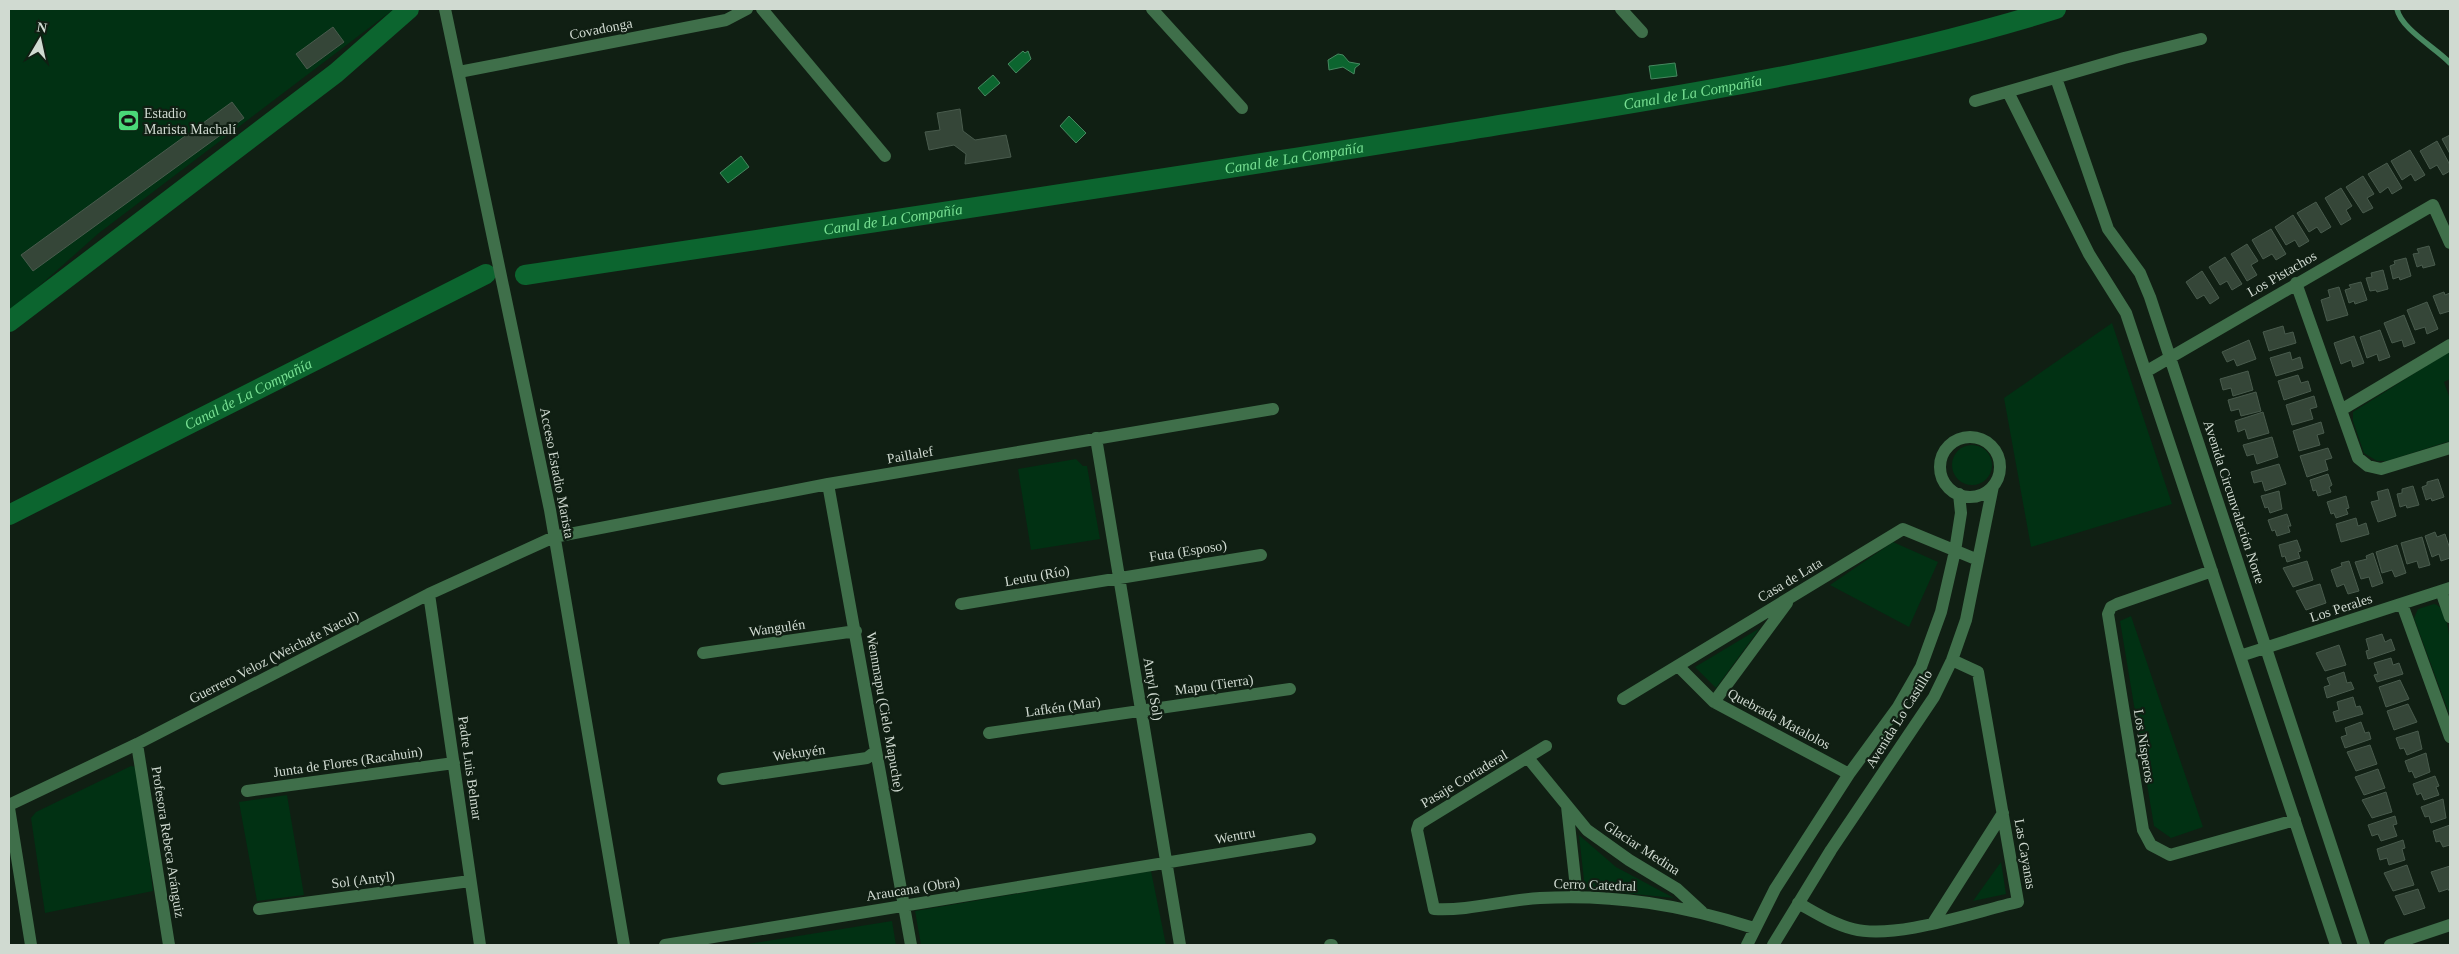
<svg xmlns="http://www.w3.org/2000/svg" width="2459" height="954" viewBox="0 0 2459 954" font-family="'Times New Roman',serif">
<rect width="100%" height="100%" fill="#101f13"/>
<path fill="#013113" d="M 9,9 L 394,9 L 99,233 L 9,313 Z
M 2112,323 L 2172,504 L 2031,547 L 2004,398 Z
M 2450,351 L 2450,379 L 2444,382 L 2450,399 L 2450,441 L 2387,461 L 2377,461 L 2364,453 L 2353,421 L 2353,412 Z
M1952 465a20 20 0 1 1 40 0a20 20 0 1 1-40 0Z
M 1076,459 L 1083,466 L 1087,466 L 1100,539 L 1031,550 L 1018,469 Z
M 1893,542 L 1938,562 L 1909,627 L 1830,585 Z
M 2434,604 C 2457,607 2450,696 2450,716 L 2414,618 L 2418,609 Z
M 2131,616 L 2203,827 L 2171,838 L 2154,826 L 2120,621 Z
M 1760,628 L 1716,688 L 1695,667 Z
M 131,766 L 136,767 L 138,773 L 153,891 L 45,913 L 31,818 L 36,812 Z
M 287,795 L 304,895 L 257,901 L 239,802 Z
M 1579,835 L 1616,867 L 1674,898 L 1585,889 Z
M 2001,862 L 2006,894 L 1973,901 Z
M 1151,871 L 1166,945 L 921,945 L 915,911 Z
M 892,921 L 896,945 L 742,945 Z"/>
<path fill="#0c652f" stroke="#478860" d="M 1023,51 L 1025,53 L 1028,51 L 1031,59 L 1016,73 L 1008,64 Z
M 1338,54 L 1343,55 L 1349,62 L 1360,64 L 1355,68 L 1354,74 L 1343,67 L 1329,70 L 1328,60 Z
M 1675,63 L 1677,76 L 1651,79 L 1649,66 Z
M 993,75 L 1000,83 L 985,96 L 978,88 Z
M 1069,116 L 1086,133 L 1076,143 L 1060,126 Z
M 741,156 L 749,167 L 728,183 L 720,173 Z"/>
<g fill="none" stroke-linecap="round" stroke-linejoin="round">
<path stroke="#478860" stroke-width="5.5" d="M 2397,9 C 2401,29 2436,48 2450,63"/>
<g stroke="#0c652f" stroke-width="20">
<path id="s1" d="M 525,275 C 832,228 1138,184 1444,134 C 1650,100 1857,71 2056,9"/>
<path d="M 9,322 L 336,73 L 409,9"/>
<path id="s2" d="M 9,515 L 486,274"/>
</g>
</g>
<path fill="#354638" stroke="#495b4d" d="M 333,27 L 344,42 L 307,69 L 296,54 Z
M 232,102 L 244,118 L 33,271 L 21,255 Z
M 960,109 L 963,131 L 975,140 L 1006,135 L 1011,157 L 965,164 L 966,154 L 954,145 L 929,150 L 925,132 L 940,130 L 937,113 Z
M 2450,135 L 2450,154 L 2442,139 Z
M 2437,141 L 2450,165 L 2450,171 L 2443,175 L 2437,165 L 2430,169 L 2420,151 Z
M 2410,150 L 2425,175 L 2415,181 L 2411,174 L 2402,180 L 2391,161 Z
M 2387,163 L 2402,188 L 2392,194 L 2388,187 L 2380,193 L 2368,174 Z
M 2363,176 L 2374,194 L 2367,198 L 2373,208 L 2363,213 L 2346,187 Z
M 2341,188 L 2352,206 L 2346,210 L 2351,219 L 2341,225 L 2325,198 Z
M 2316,202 L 2331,227 L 2321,233 L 2317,227 L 2309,232 L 2297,213 Z
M 2293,215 L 2309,241 L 2299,247 L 2295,240 L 2286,245 L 2275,227 Z
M 2271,229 L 2286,254 L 2276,260 L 2272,254 L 2263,259 L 2252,240 Z
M 2247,244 L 2258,261 L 2251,265 L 2257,275 L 2247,281 L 2231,254 Z
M 2429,246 L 2435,265 L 2423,268 L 2422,265 L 2417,267 L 2413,254 L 2419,253 L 2417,249 Z
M 2225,257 L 2242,284 L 2232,290 L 2227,281 L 2220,285 L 2209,267 Z
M 2406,258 L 2411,276 L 2400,280 L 2399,277 L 2393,279 L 2390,266 L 2395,264 L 2394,261 Z
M 2383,270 L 2388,289 L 2377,292 L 2376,290 L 2370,291 L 2366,278 L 2372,277 L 2371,273 Z
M 2202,271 L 2219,298 L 2210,304 L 2204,295 L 2197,299 L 2186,282 Z
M 2361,282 L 2367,300 L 2355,304 L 2354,301 L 2349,303 L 2345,290 L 2351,288 L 2349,285 Z
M 2339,287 L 2348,315 L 2327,321 L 2321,300 L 2330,297 L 2328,290 Z
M 2444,292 L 2445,295 L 2450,293 L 2450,311 L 2440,314 L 2433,296 Z
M 2427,302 L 2438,329 L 2427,334 L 2425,327 L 2415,330 L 2407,310 Z
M 2404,315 L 2415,343 L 2404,347 L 2402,340 L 2392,343 L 2384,323 Z
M 2283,326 L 2285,334 L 2293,332 L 2296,343 L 2269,351 L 2263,332 Z
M 2380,330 L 2390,357 L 2379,361 L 2377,354 L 2367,358 L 2360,337 Z
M 2354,336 L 2364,363 L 2353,367 L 2351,360 L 2341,364 L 2334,343 Z
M 2249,340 L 2256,359 L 2237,366 L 2234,359 L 2227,362 L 2222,352 Z
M 2290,352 L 2292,360 L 2300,357 L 2303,368 L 2276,376 L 2270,358 Z
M 2248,371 L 2253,390 L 2233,396 L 2231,388 L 2223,390 L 2220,379 Z
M 2298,375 L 2301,383 L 2308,381 L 2311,391 L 2284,400 L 2278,381 Z
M 2256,392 L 2261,411 L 2241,416 L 2239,409 L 2231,411 L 2228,400 Z
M 2314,396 L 2317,407 L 2310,409 L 2313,419 L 2292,425 L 2286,405 Z
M 2263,412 L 2269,433 L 2248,439 L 2245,429 L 2238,432 L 2235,421 Z
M 2321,422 L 2324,433 L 2317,435 L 2320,445 L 2299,451 L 2293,431 Z
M 2272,437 L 2278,457 L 2257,464 L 2254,454 L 2247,456 L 2243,445 Z
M 2328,448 L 2332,458 L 2325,460 L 2328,470 L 2307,477 L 2300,456 Z
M 2279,464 L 2286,484 L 2265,491 L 2262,481 L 2254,483 L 2251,472 Z
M 2328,474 L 2332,485 L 2329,487 L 2331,492 L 2318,496 L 2316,490 L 2313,491 L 2310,480 Z
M 2438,479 L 2444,497 L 2432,501 L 2431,498 L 2426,500 L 2422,487 L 2427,485 L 2427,482 Z
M 2413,486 L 2419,505 L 2407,508 L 2406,505 L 2400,507 L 2397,494 L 2402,493 L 2402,489 Z
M 2388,489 L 2396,516 L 2378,522 L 2371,502 L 2379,500 L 2377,492 Z
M 2279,491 L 2282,509 L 2270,513 L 2268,507 L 2265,508 L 2261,496 Z
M 2346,496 L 2349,508 L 2346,509 L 2348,514 L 2336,518 L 2334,513 L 2331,514 L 2327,502 Z
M 2287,514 L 2291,526 L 2288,526 L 2290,532 L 2277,536 L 2275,530 L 2272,531 L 2268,520 Z
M 2356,518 L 2358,526 L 2366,523 L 2369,534 L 2341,542 L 2336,524 Z
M 2435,532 L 2437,537 L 2445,534 L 2450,549 L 2450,558 L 2441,561 L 2439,554 L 2432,557 L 2425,536 Z
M 2422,537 L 2430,565 L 2419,568 L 2417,561 L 2407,564 L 2401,543 Z
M 2297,540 L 2301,551 L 2298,552 L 2300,558 L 2287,562 L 2285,556 L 2282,557 L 2279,545 Z
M 2397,545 L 2406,573 L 2395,577 L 2392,570 L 2382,573 L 2376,552 Z
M 2373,553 L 2383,583 L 2372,587 L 2369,577 L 2361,579 L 2355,562 L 2367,559 L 2366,556 Z
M 2307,561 L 2313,580 L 2293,587 L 2283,568 Z
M 2349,561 L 2359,591 L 2348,594 L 2344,584 L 2337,587 L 2331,570 L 2342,566 L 2341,563 Z
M 2320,584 L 2326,603 L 2306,610 L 2296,591 Z
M 2382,634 L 2385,642 L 2391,639 L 2395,650 L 2368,659 L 2366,651 L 2369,650 L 2366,639 Z
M 2339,645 L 2346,665 L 2325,671 L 2316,653 Z
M 2391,658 L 2393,665 L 2399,663 L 2403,674 L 2377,682 L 2374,675 L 2378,674 L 2374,663 Z
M 2344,672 L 2347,683 L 2351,682 L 2354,689 L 2327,698 L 2324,687 L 2330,685 L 2327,678 Z
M 2400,680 L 2409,699 L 2386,707 L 2379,687 Z
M 2353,697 L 2356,707 L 2360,706 L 2363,714 L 2336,722 L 2333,712 L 2339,710 L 2337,702 Z
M 2408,704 L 2417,722 L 2394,730 L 2387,711 Z
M 2361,722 L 2365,733 L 2369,732 L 2371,739 L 2345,748 L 2341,737 L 2347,735 L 2345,728 Z
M 2418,731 L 2422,749 L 2407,755 L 2404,748 L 2400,749 L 2396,738 Z
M 2370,745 L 2377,764 L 2356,771 L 2347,752 Z
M 2426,753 L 2430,772 L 2415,778 L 2412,771 L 2409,772 L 2405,761 Z
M 2378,769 L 2385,788 L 2364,795 L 2355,777 Z
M 2435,776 L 2439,786 L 2436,787 L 2439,795 L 2424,800 L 2421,793 L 2417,795 L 2413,784 Z
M 2386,792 L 2392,812 L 2372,818 L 2362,800 Z
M 2443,799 L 2446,818 L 2431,823 L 2429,816 L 2425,817 L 2421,807 Z
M 2395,816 L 2397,824 L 2393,825 L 2397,836 L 2381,841 L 2378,834 L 2372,836 L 2368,825 Z
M 2450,825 L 2450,845 L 2443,847 L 2440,841 L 2436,842 L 2433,831 Z
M 2403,840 L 2405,848 L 2402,849 L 2405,860 L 2389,865 L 2387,858 L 2380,860 L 2377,849 Z
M 2407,865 L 2414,885 L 2393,891 L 2384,873 Z
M 2450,866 L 2450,892 L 2448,889 L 2439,892 L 2431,872 Z
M 2418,889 L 2425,908 L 2404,915 L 2395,896 Z"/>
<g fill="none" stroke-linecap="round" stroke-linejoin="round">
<path stroke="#3f6f4a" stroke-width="12" d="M 445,9 L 550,510 L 624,945
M 762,9 L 885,156
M 1152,9 L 1242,108
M 1621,9 L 1642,32
M 459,72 L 726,20 L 747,9
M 2056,78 L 2108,229 L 2140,273 L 2150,297 L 2364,945
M 2008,92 L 2089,254 L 2126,313 L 2336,945
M 1975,101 L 2124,58 L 2201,39
M 2296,283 L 2358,458 L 2368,466 L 2381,469 L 2450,448
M 2147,371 L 2433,205 L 2450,243
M 2341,410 L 2450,345
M1940 467a30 30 0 1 1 60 0a30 30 0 1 1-60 0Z
M 1096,438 L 1180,945
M 828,484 L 911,945
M 2212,571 L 2117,604 L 2111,607 L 2108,614 L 2143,830 L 2151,845 L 2170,855 L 2295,820
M 2441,591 L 2450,617
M 429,594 L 480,945
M 961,604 L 1261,555
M 2402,604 L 2450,737
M 703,653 L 856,631
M 2240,656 L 2450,588
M 1678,666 L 1714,702 L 1849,774
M 1623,699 L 1903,529 L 1978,560
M 1714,702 L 1787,603
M 989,733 L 1290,689
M 137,744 L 169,945
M 1546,746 L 1419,824 L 1417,830 L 1434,909 C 1469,911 1505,900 1540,898 C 1616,894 1682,905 1754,928
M 1528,758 L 1587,830 L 1629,860 L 1677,889 L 1702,912
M 723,779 L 867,758 L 876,751
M 247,791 L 454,763
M 9,805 L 137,744 L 429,594 L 554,537 L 828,484 L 1273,409
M 1567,806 L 1577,897
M 9,808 L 31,945
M 1798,903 C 1816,913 1833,924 1853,929 C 1896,940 1974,912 2018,902 L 1978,672 L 1952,660
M 259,909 L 470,881
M 1933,923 L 2003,813
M 665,945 L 1310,839
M 1330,945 L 1332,945
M 1747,945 L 1775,889 L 1849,774 L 1898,707 L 1921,667 L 1941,612 L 1955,551 L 1961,513 L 1959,494
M 1773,945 L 1831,850 L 1934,697 L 1952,660 L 1966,620 L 1993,486
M 2390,945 L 2450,925"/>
</g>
<defs>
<symbol id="stadium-square" viewBox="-11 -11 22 22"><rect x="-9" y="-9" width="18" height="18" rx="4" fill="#4ad778" stroke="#101f13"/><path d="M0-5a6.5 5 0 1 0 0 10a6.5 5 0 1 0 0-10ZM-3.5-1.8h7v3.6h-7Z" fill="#111"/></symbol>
</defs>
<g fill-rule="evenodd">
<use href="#stadium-square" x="116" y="108" width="25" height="25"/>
</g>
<g text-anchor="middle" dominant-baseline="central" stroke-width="4.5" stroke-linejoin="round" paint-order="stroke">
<g font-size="14" fill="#d0dad1" stroke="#101f13">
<text transform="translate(601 29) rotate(-11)">Covadonga</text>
<text transform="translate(2282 274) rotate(-30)">Los Pistachos</text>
<text transform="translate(910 455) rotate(-10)">Paillalef</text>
<text transform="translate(557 473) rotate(79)">Acceso Estadio Marista</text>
<text transform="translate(2234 502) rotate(72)">Avenida Circunvalación Norte</text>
<text transform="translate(1188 551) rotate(-9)">Futa (Esposo)</text>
<text transform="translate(1037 576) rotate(-10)">Leutu (Río)</text>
<text transform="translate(1790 580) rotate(-31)">Casa de Lata</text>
<text transform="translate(2341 608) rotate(-18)">Los Perales</text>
<text transform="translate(777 628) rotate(-8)">Wangulén</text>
<text transform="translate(274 657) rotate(-27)">Guerrero Veloz (Weichafe Nacul)</text>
<text transform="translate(1214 685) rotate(-8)">Mapu (Tierra)</text>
<text transform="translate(1153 689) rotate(81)">Antyl (Sol)</text>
<text transform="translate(1063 707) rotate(-8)">Lafkén (Mar)</text>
<text transform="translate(885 712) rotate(80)">Wennmapu (Cielo Mapuche)</text>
<text transform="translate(1779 719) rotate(28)">Quebrada Matalolos</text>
<text transform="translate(1899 719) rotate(-58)">Avenida Lo Castillo</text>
<text transform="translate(2144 746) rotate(81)">Los Nísperos</text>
<text transform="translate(799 753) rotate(-8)">Wekuyén</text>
<text transform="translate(348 762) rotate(-8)">Junta de Flores (Racahuin)</text>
<text transform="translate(470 768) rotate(82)">Padre Luis Belmar</text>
<text transform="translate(1464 779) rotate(-31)">Pasaje Cortaderal</text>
<text transform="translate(1235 836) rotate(-10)">Wentru</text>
<text transform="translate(168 842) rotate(81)">Profesora Rebeca Aránguiz</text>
<text transform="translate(1642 848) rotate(33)">Glaciar Medina</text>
<text transform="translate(2025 854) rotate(80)">Las Cayanas</text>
<text transform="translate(363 880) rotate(-7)">Sol (Antyl)</text>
<text transform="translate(1595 885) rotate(2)">Cerro Catedral</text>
<text transform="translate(913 889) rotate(-9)">Araucana (Obra)</text>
</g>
<g font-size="14" fill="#d0dad1" stroke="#101f13" text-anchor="start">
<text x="144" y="113">Estadio<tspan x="144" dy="16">Marista Machalí</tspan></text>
</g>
<g font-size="15" font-style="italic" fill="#78e093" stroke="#101f13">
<text stroke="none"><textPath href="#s1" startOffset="1182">Canal de La Compañía</textPath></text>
<text stroke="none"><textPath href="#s1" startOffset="778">Canal de La Compañía</textPath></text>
<text stroke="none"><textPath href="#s1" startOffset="372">Canal de La Compañía</textPath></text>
<text stroke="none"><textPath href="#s2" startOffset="268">Canal de La Compañía</textPath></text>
</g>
</g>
<rect width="2459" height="954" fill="none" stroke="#d0dad1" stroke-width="20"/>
<g transform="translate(40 40) rotate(9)" stroke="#101f13" stroke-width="4" paint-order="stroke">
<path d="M0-4L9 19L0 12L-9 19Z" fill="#d0dad1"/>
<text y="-8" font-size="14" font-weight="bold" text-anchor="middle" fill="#d0dad1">N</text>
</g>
</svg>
